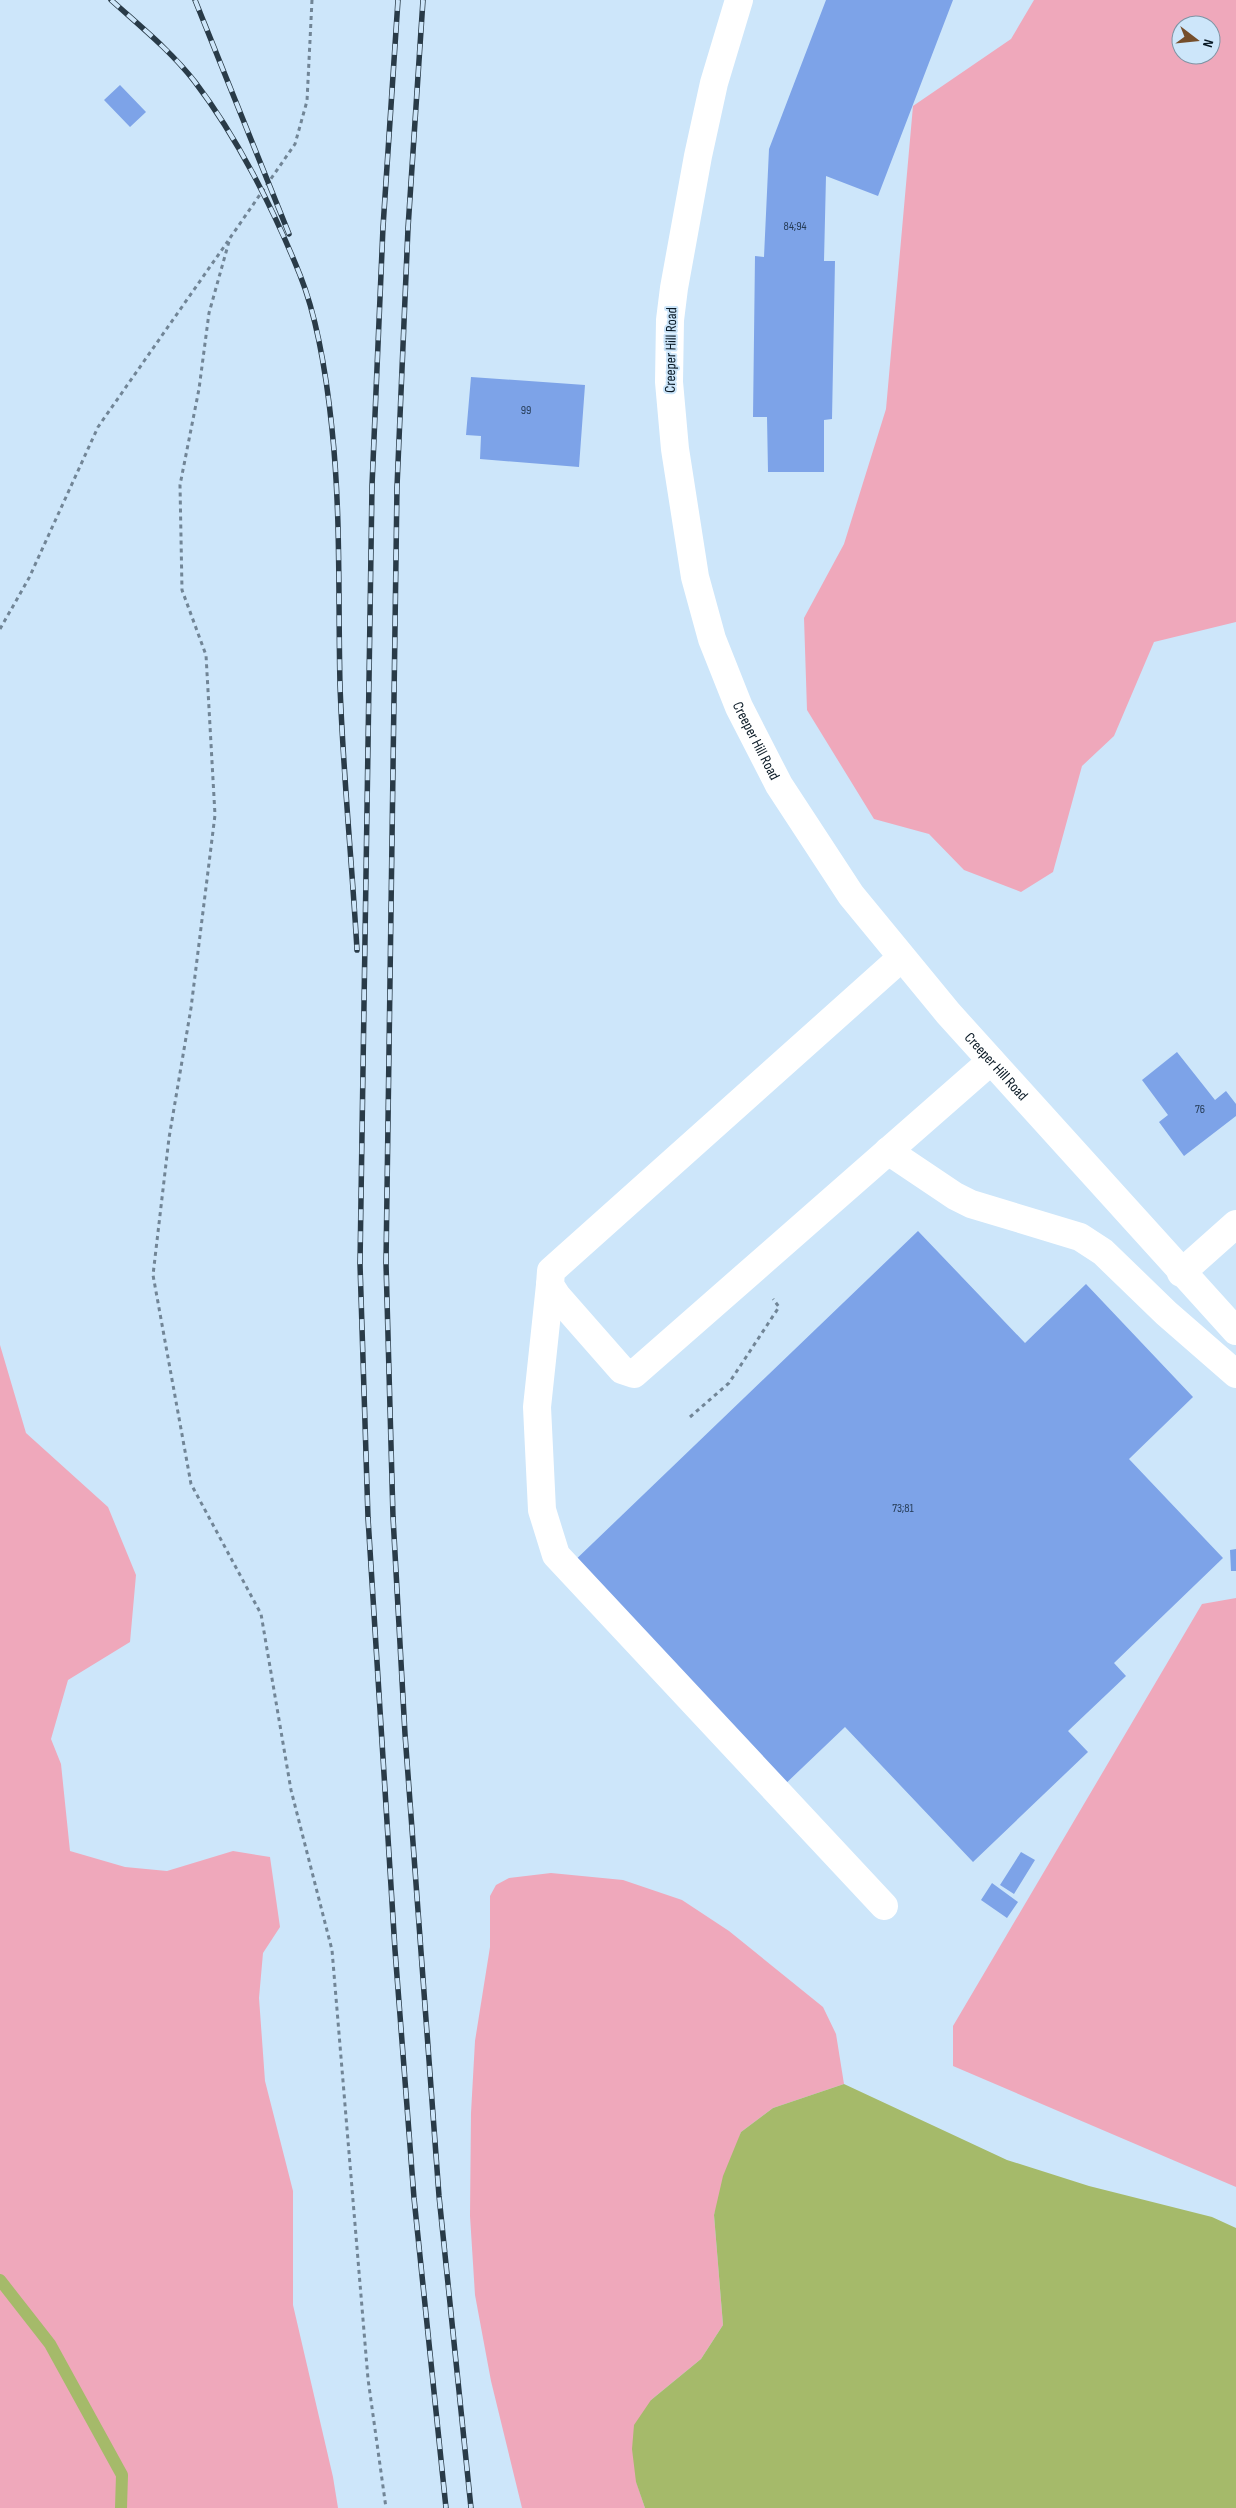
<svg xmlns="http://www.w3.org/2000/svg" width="1236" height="2508" viewBox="0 0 1236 2508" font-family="'Sofia Sans Condensed',sans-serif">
<rect width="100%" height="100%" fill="#cde6fa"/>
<path fill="#efa8bb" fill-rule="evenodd" d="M 1034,0 L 1236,0 L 1236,622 L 1154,642 L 1114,736 L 1082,766 L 1053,872 L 1021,892 L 964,870 L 929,834 L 874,819 L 807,710 L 804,618 L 844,544 L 886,409 L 913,106 L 1011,39 ZM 1181,25 L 1211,25 L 1211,55 L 1181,55 Z
M 0,1345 L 26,1433 L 108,1507 L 136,1575 L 130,1642 L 68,1680 L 51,1739 L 61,1764 L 70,1851 L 125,1867 L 167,1871 L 233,1851 L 270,1857 L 280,1927 L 263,1953 L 259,1998 L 265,2081 L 293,2191 L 293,2305 L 333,2477 L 338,2508 L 0,2508 Z
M 1236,1598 L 1236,2187 L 953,2066 L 953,2026 L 1202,1604 Z
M 551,1873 L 623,1880 L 682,1900 L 729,1931 L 823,2007 L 836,2034 L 844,2084 L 773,2108 L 741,2132 L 714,2215 L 723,2325 L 701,2359 L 651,2400 L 636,2481 L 645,2508 L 522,2508 L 491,2381 L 475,2295 L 470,2216 L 471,2113 L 475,2041 L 490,1947 L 490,1896 L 496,1885 L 509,1878 Z"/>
<path fill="#a5ba6a" d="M 844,2084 L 1007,2160 L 1089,2186 L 1212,2217 L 1236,2228 L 1236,2508 L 645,2508 L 636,2482 L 632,2449 L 634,2425 L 651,2400 L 701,2359 L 723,2325 L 714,2215 L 723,2176 L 741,2132 L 773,2108 Z"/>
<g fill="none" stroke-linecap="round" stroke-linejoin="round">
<path stroke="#a5ba6a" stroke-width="12" d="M 0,2280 L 50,2344 L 122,2475 L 121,2508"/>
</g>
<path fill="#7da3e8" d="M 826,0 L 953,0 L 878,196 L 826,176 L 824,261 L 835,261 L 832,419 L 824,420 L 824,472 L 768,472 L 767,417 L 753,417 L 755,256 L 764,257 L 769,149 Z
M 120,85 L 146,112 L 130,127 L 104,100 Z
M 471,377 L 585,385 L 579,467 L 480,459 L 481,436 L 466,435 Z
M 1177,1052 L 1215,1100 L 1226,1091 L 1236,1104 L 1236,1116 L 1184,1156 L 1159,1122 L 1168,1115 L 1142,1080 Z
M 918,1231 L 1025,1343 L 1086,1284 L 1193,1397 L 1129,1459 L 1223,1558 L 1114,1663 L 1126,1676 L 1068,1731 L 1088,1752 L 973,1862 L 845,1727 L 780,1789 L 568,1567 Z
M 1236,1549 L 1236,1571 L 1231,1571 L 1230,1550 Z
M 1021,1852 L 1035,1860 L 1014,1894 L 1000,1885 Z
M 992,1883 L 1018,1902 L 1007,1918 L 981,1900 Z"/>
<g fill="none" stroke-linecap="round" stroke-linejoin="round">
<path stroke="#718596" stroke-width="3" stroke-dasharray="4 4" stroke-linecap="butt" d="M 312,0 L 307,101 L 295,144 L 230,238 L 209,313 L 199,389 L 180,485 L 182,590 L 206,655 L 215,815 L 191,1008 L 169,1138 L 153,1275 L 191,1484 L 261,1614 L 291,1790 L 332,1950 L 368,2379 L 386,2508
M 0,629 L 29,578 L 98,427 L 228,241
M 690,1417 L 729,1383 L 779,1307 L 773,1299"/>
<g stroke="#fff" stroke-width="28">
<path id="s1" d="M 739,0 L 714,83 L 698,156 L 674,288 L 670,320 L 669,382 L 675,449 L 695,577 L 712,639 L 739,707 L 779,785 L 851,895 L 948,1013 L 1236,1331"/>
<path d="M 901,958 L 551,1271 L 550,1285 L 557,1296 L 622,1370 L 634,1374 L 991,1061"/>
<path d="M 888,1151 L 955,1196 L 971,1204 L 1080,1237 L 1103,1252 L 1166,1313 L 1236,1374"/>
<path d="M 1181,1273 L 1236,1224"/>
<path d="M 550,1285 L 537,1407 L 542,1510 L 556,1555 L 884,1906"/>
</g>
<defs>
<path id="rail" d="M 111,0 C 140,26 171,51 195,82 C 237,137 274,210 300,275 C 318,320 327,380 332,429 C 341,514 338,600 340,685 C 343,774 352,862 357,950
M 195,0 L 289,234
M 398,0 L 383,227 L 372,486 L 360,1264 L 368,1518 L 395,1950 L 414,2198 L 446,2508
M 423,0 L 408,228 L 397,487 L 386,1263 L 393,1517 L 405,1734 L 439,2196 L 471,2508"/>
</defs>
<use href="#rail" stroke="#293b48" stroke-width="5.5"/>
<use href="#rail" stroke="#cde6fa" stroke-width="4" stroke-dasharray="11" stroke-linecap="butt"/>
</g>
<g text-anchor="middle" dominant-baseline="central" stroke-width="4" stroke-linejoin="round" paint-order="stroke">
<g font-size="12" fill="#253b55">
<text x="795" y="226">84;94</text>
<text x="526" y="410">99</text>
<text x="1200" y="1109">76</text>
<text x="903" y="1508">73;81</text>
</g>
<g font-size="15" fill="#081824" stroke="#cde6fa">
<text transform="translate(671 350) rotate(-89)">Creeper Hill Road</text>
<text stroke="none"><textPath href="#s1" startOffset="762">Creeper Hill Road</textPath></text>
<text stroke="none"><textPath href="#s1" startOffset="1168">Creeper Hill Road</textPath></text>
</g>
</g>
<g transform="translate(1196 40) rotate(106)"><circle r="24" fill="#cde6fa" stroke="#7e94a4"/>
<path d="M0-4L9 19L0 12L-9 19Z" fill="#754e2b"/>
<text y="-8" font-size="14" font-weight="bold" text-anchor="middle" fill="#081824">N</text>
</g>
</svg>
